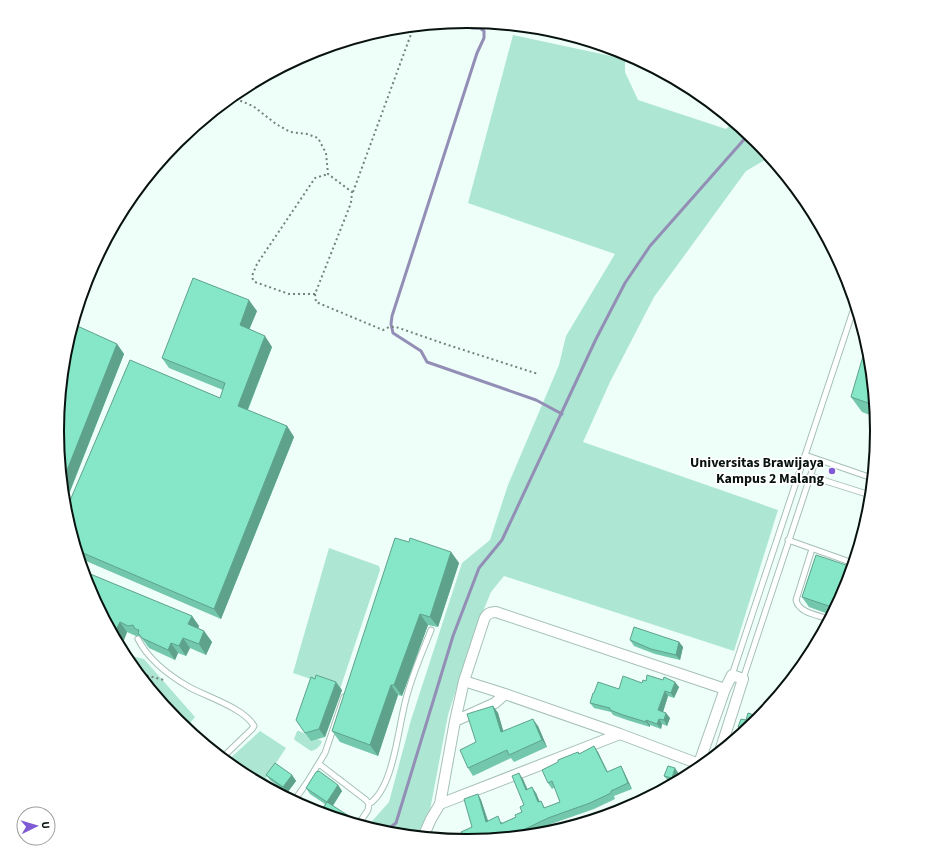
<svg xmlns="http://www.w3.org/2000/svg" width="933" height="862" viewBox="0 0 933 862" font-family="'Source Sans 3',sans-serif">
<rect width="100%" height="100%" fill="#eefef8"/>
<path fill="#ade7d3" d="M 513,35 L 625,59 L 625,72 L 638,100 L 726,129 L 733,122 L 757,141 L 770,157 L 746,171 L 654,297 L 610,382 L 583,442 L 778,510 L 734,651 L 504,576 L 491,592 L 474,633 L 448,715 L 430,810 L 417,836 L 386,833 L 367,827 L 389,802 L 411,720 L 462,563 L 490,540 L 508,485 L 559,365 L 566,336 L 615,254 L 468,203 Z
M 329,548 L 379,566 L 380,570 L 340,689 L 293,673 Z
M 123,654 L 144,659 L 195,717 L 186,728 L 176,721 Z
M 260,731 L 286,748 L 266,778 L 289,796 L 288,798 L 239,772 L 226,762 Z
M 297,731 L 299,731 L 322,741 C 321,746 316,750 311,751 L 296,741 L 294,739 Z"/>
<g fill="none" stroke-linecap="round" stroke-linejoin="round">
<path stroke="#938eb6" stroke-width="3" d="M 461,22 L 472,28 L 480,28 L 484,31 L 484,38 L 477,53 L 392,316 L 391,324 L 393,333 L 421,351 L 427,362 L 536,400 L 562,414
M 384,832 L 396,823 L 453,636 L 479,568 L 502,540 L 596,339 L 625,283 L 650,246 L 748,135"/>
<defs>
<path id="service" d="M 805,455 L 872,478
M 810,476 L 870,495
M 788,540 L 853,563
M 812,549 L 796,600 C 799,613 817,615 829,619
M 138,639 C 148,659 170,676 189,687 C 207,697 244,708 254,726 L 252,729 L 222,758
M 732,675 L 855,305
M 743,679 L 816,459
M 319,764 L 366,800 L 369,804 L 368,810 L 358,825
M 294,801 L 308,781 L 325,753 L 344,697
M 369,804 C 394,788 398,727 406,699 C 412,675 422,653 431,630"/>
<path id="minor" d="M 464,681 L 505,694 L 620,734 L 699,764
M 455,721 L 495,703 L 505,694
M 697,769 L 725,689 L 732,675 L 743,679 L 720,751
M 440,804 L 620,734
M 423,837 L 431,819 L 440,804 L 455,721 L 464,681 L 484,620 C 486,614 490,612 496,612 L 725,689"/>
</defs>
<use href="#service" stroke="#a5c0b6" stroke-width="7"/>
<use href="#minor" stroke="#a5c0b6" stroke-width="12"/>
<path stroke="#74817c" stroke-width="2" stroke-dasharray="2 3" stroke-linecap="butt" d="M 231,97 L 253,106 L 276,124 L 290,132 L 307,134 L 318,138 L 326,153 L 328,174 L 352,192 L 351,203 L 315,294 L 316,302 L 383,330 L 389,327 L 396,327 L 445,344 L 538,374
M 353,192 L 414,26
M 315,294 L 289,294 L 255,282 L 253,280 L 252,276 L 257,264 L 315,178 L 328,174
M 137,673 L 164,680"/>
<use href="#service" stroke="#fff" stroke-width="5"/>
<use href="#minor" stroke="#fff" stroke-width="10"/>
</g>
<path fill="#73c7ac" d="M 257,311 L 249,329 L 272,347 L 248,410 L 287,426 L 294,437 L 221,619 L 79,558 L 64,511 L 56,431 L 117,344 L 124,354 L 66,502 L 69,503 L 220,398 L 223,390 L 169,368 L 162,358 Z
M 869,358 L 875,417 L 862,412 L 851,397 Z
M 451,552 L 459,563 L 438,627 L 428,625 L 402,696 L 398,695 L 378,756 L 340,742 L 332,731 Z
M 88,588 L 192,616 L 199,626 L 198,628 L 204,631 L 212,642 L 206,655 L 190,648 L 186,656 L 178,653 L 175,660 L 149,648 L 140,636 L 136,636 L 127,632 L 124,640 L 113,636 Z
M 845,588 L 831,615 L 809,607 L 802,597 Z
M 630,640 L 679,642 L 683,647 L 680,660 L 655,654 L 634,646 Z
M 679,687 L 674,698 L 668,696 L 663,712 L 670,718 L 667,726 L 662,724 L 661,729 L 650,725 L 650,727 L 627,720 L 613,715 L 611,712 L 594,708 L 590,703 L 594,693 L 619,689 Z
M 342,690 L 325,737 L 311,741 L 305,733 Z
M 493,706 L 498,713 L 503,731 L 538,726 L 547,747 L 514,762 L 511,758 L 473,776 L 468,768 L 476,742 Z
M 746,720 L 756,721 L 743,732 L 738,727 Z
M 578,752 L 579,753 L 598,752 L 608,772 L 621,766 L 624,772 L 632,789 L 614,796 L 615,799 L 594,809 L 551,824 L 529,835 L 466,841 L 464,838 L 472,827 L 478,794 L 481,800 L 488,821 L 502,822 L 502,823 L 516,817 L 522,812 L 524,805 L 523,779 L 527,789 L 536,793 L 539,801 L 541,801 L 545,808 L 560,802 L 555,787 L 552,789 L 548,783 L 558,762 Z
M 679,774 L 676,782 L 673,783 L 668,781 L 664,776 Z
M 266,775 L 292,775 L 296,781 L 287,793 L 270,780 Z
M 338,785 L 342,791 L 333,806 L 353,823 L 320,813 L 325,804 L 310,794 L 306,788 Z"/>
<path fill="#5ea28c" d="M 249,300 L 257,311 L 247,335 L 240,325 Z
M 265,336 L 272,347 L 245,416 L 238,406 Z
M 117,344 L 124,354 L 64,506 L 62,483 Z
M 287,426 L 294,437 L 221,619 L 214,609 Z
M 451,552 L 459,563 L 438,627 L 430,617 Z
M 420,614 L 428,625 L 402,696 L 394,685 Z
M 192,616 L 199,626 L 196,634 L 188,624 Z
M 120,622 L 127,632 L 124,640 L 116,630 Z
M 204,631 L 212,642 L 206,655 L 199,644 Z
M 183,638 L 190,648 L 186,656 L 179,646 Z
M 679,642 L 683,647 L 680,660 L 676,655 Z
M 171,643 L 178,653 L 175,660 L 168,650 Z
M 336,682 L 342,690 L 325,737 L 319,729 Z
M 675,682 L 679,687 L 674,698 L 671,693 Z
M 391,685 L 398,695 L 378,756 L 370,745 Z
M 665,691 L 668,696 L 662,715 L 658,710 Z
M 493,706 L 498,713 L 506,740 L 501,732 Z
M 666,713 L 670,718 L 667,726 L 664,720 Z
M 533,719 L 538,726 L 547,747 L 542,740 Z
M 659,719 L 662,724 L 661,729 L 657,724 Z
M 646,720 L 650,725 L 650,727 L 646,722 Z
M 594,746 L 598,752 L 610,778 Z
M 621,766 L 624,772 L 632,789 L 628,783 Z
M 675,768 L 679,774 L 676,782 L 675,782 L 672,778 Z
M 519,773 L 523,779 L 530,795 L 526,790 Z
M 292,775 L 296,781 L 287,793 L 283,787 Z
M 338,785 L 342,791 L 331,808 L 327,802 Z
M 532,787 L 536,793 L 542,807 L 538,802 Z
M 478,794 L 481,800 L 490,827 L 486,822 Z
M 349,816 L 353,823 L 345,821 Z"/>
<path fill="#86e7c8" stroke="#5ea28c" d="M 193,278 L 249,300 L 240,325 L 265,336 L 238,406 L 287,426 L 214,609 L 76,550 L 64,511 L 63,501 L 69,503 L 130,360 L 220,398 L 225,383 L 162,358 Z
M 73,324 L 117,344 L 62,483 L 56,431 L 64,351 Z
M 863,356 L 869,358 L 874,405 L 851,397 Z
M 395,538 L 409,542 L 410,538 L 451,552 L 430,617 L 420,614 L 394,685 L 391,685 L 370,745 L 332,731 Z
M 816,555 L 852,567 L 845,588 L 835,608 L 802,597 Z
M 83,571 L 192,616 L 188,624 L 204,631 L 199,644 L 183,638 L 179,646 L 171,643 L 168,650 L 142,638 L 138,633 L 139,630 L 135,629 L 133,625 L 128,626 L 120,622 L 116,630 L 108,627 L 88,588 Z
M 634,627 L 679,642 L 676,655 L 651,649 L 630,640 Z
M 316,675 L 336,682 L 319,729 L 305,733 L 296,720 L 311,677 L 315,679 Z
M 647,675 L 663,680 L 664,677 L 675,682 L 671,693 L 665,691 L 658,710 L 666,713 L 664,720 L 659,719 L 657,724 L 646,720 L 646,722 L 623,715 L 610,710 L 610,708 L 590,703 L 593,693 L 594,693 L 598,682 L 619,689 L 623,676 L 642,683 L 643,680 L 646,681 Z
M 493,706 L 501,732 L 533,719 L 542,740 L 509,755 L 507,750 L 468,768 L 460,750 L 476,742 L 467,714 Z
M 748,713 L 757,716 L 756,721 L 746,729 L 738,727 L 741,719 L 746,720 Z
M 594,746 L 607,772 L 621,766 L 628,783 L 611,791 L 611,793 L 590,803 L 548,818 L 517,833 L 518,835 L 514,836 L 466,841 L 459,840 L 464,838 L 461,832 L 472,827 L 464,799 L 478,794 L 486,822 L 498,816 L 501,824 L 516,817 L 515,815 L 522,812 L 520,807 L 524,805 L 512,776 L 519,773 L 526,790 L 532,787 L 538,802 L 541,801 L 544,808 L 560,802 L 552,781 L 548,783 L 542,770 L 558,762 L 558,760 L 578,752 L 579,754 Z
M 275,763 L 292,775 L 283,787 L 266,775 Z
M 668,766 L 675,768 L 672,778 L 664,776 Z
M 319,771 L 338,785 L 327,802 L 349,816 L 345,821 L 320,813 L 327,802 L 306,788 L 316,772 Z"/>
<circle fill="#7f5ad4" stroke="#fff" stroke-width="1.5" cx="832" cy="471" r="4"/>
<g text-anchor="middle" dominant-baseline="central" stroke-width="3.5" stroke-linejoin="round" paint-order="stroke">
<g font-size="14" font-weight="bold" fill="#08120f" stroke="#fff" text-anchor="end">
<text x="824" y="463">Universitas Brawijaya<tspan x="824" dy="16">Kampus 2 Malang</tspan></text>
</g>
</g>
<path d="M0 0H933V862H0ZM64 431a403 403 0 1 1 806 0a403 403 0 1 1-806 0Z" fill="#fff" fill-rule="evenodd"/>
<path fill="none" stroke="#08120f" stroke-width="2" d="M64 431a403 403 0 1 1 806 0a403 403 0 1 1-806 0Z"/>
<g transform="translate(36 826) rotate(85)"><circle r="19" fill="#ffffff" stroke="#9ca09f"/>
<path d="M0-3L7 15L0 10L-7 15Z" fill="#7f5ad4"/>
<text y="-6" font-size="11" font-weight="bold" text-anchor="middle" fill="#08120f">U</text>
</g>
</svg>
